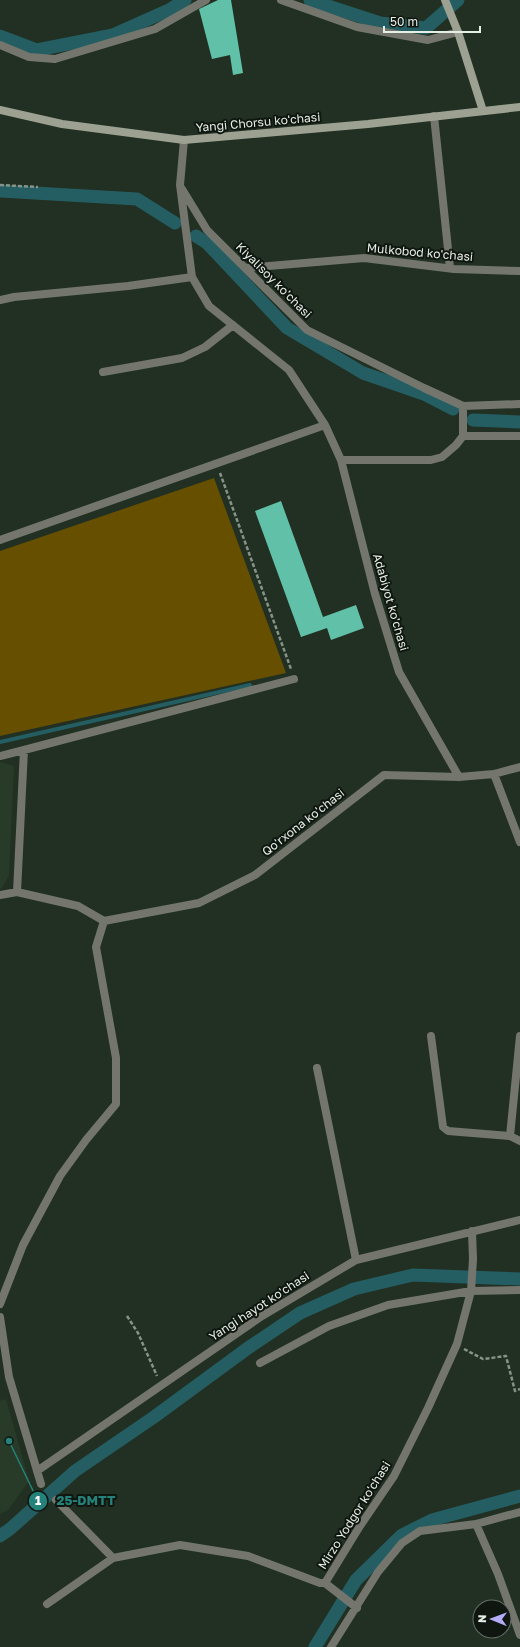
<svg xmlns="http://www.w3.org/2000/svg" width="520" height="1647" viewBox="0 0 520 1647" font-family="'Golos Text',sans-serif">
<rect width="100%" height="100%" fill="#213022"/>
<path fill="#273b28" d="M 0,762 L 14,766 L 9,875 L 2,888 L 0,889 Z
M 6,1399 L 29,1481 L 8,1510 L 0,1514 L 0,1401 Z"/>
<path fill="#674f00" d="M 214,478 L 286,673 L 0,736 L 0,551 Z"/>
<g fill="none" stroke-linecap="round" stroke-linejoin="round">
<path stroke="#245e63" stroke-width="4" d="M 0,742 L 250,685"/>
<path stroke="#245e63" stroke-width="13" d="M 310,0 L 380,23 L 426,28 L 458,0
M 0,36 L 37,50 L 113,35 L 169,10 L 185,0
M 0,191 L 137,199 L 175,223
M 196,236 L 207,243 L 287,328 L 363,373 L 424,394 L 453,409
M 473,420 L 520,422
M 0,1536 L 10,1529 L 75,1471 L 154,1417 L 248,1348 L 300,1313 L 354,1289 L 413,1275 L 520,1279
M 315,1647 L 356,1580 L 402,1535 L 432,1520 L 520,1496"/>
</g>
<path fill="#60c1a8" d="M 218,0 L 231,0 L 243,73 L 233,75 L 230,55 L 212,59 L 199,9 Z
M 281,501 L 323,617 L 356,605 L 364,628 L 331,640 L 327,628 L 301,637 L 255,511 Z"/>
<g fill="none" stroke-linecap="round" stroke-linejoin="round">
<path stroke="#879388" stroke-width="2.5" stroke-dasharray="4 2" stroke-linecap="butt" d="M 0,185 L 38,187
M 220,473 L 291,669
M 127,1316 L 138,1333 L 157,1376
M 464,1349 L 483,1359 L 506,1356 L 515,1391 L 520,1389"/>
<path stroke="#74766d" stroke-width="8" d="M 281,0 L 357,27 L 428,40 L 458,32
M 0,45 L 29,57 L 55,59 L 155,29 L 206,0
M 434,116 L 450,268
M 184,140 L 180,185 L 192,277 L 209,306 L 289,370 L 325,425 L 341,460 L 375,594 L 399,672 L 459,777
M 182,189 L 207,230 L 307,330 L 424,388 L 463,406 L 463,436
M 245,268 L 364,258 L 454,269 L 520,271
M 0,300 L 14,297 L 128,286 L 192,277
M 103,372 L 182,358 L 205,347 L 233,325
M 463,406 L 520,404
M 341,460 L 431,460 L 442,457 L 456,445 L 463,436 L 520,436
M 0,540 L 325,425
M 0,756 L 24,750 L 294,679
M 494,774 L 520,842
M 17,892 L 24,750
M 0,895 L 17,892 L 78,906 L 104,921
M 104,921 L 199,903 L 255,875 L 384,775 L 459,777 L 494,774 L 520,767
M 431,1036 L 443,1127 L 448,1131 L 510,1136
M 520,1036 L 510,1136 L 520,1141
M 317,1068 L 356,1260
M 0,1304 L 23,1245 L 60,1176 L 86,1140 L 116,1104 L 116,1058 L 96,947 L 104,921
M 0,1317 L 9,1377 L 41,1484
M 260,1363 L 329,1326 L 388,1305 L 471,1291 L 520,1290
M 37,1471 L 262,1316 L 356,1260 L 520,1220
M 56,1500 L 113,1558 L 180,1545 L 248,1556 L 320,1583 L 325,1583 L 360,1526 L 394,1476 L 428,1408 L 457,1344 L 471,1291 L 473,1259 L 472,1231
M 476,1524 L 498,1574 L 520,1635
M 325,1583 L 357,1608
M 47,1604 L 113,1558
M 331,1647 L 378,1572 L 402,1543 L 420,1531 L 476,1524 L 520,1512"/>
<path stroke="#9da192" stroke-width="8" d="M 445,0 L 458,32 L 483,111
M 0,110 L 62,124 L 184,140 L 368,124 L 520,107"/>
</g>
<g text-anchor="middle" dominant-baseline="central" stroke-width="4" stroke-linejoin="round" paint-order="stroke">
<g font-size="12" fill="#e6efe6" stroke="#0f1610">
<text transform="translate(258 122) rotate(-5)">Yangi Chorsu ko'chasi</text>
<text transform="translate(420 252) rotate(5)">Mulkobod ko'chasi</text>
<text transform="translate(274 280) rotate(45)">Kiyalisoy ko'chasi</text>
<text transform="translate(391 602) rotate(74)">Adabiyot ko'chasi</text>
<text transform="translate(303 822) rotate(-38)">Qo'rxona ko'chasi</text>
<text transform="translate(259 1306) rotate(-33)">Yangi hayot ko'chasi</text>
<text transform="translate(354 1515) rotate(-58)">Mirzo Yodgor ko'chasi</text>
</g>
</g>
<path fill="none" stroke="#24827a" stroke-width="1.5" d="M9 1441L38 1501"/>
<g fill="#24827a" stroke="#0f1610" stroke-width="1.5">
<circle cx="9" cy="1441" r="4"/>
<circle cx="38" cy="1501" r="10"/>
</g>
<g font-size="12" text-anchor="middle" font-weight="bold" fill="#fff">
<text x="38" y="1505">1</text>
</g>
<g font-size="13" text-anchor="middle" font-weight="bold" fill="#24827a" stroke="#0f1610" stroke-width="4" stroke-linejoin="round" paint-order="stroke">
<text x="86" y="1505">25-DMTT</text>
</g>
<g transform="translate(492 1619) rotate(271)"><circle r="19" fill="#0f1610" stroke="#656d66"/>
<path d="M0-3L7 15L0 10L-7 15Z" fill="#b5acf8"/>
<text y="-6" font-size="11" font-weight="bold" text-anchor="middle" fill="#e6efe6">N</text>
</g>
<path d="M384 26v6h96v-6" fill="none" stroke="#e6efe6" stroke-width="2"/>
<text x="390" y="26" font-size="12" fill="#e6efe6" stroke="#0f1610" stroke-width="3" paint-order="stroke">50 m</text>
</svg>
